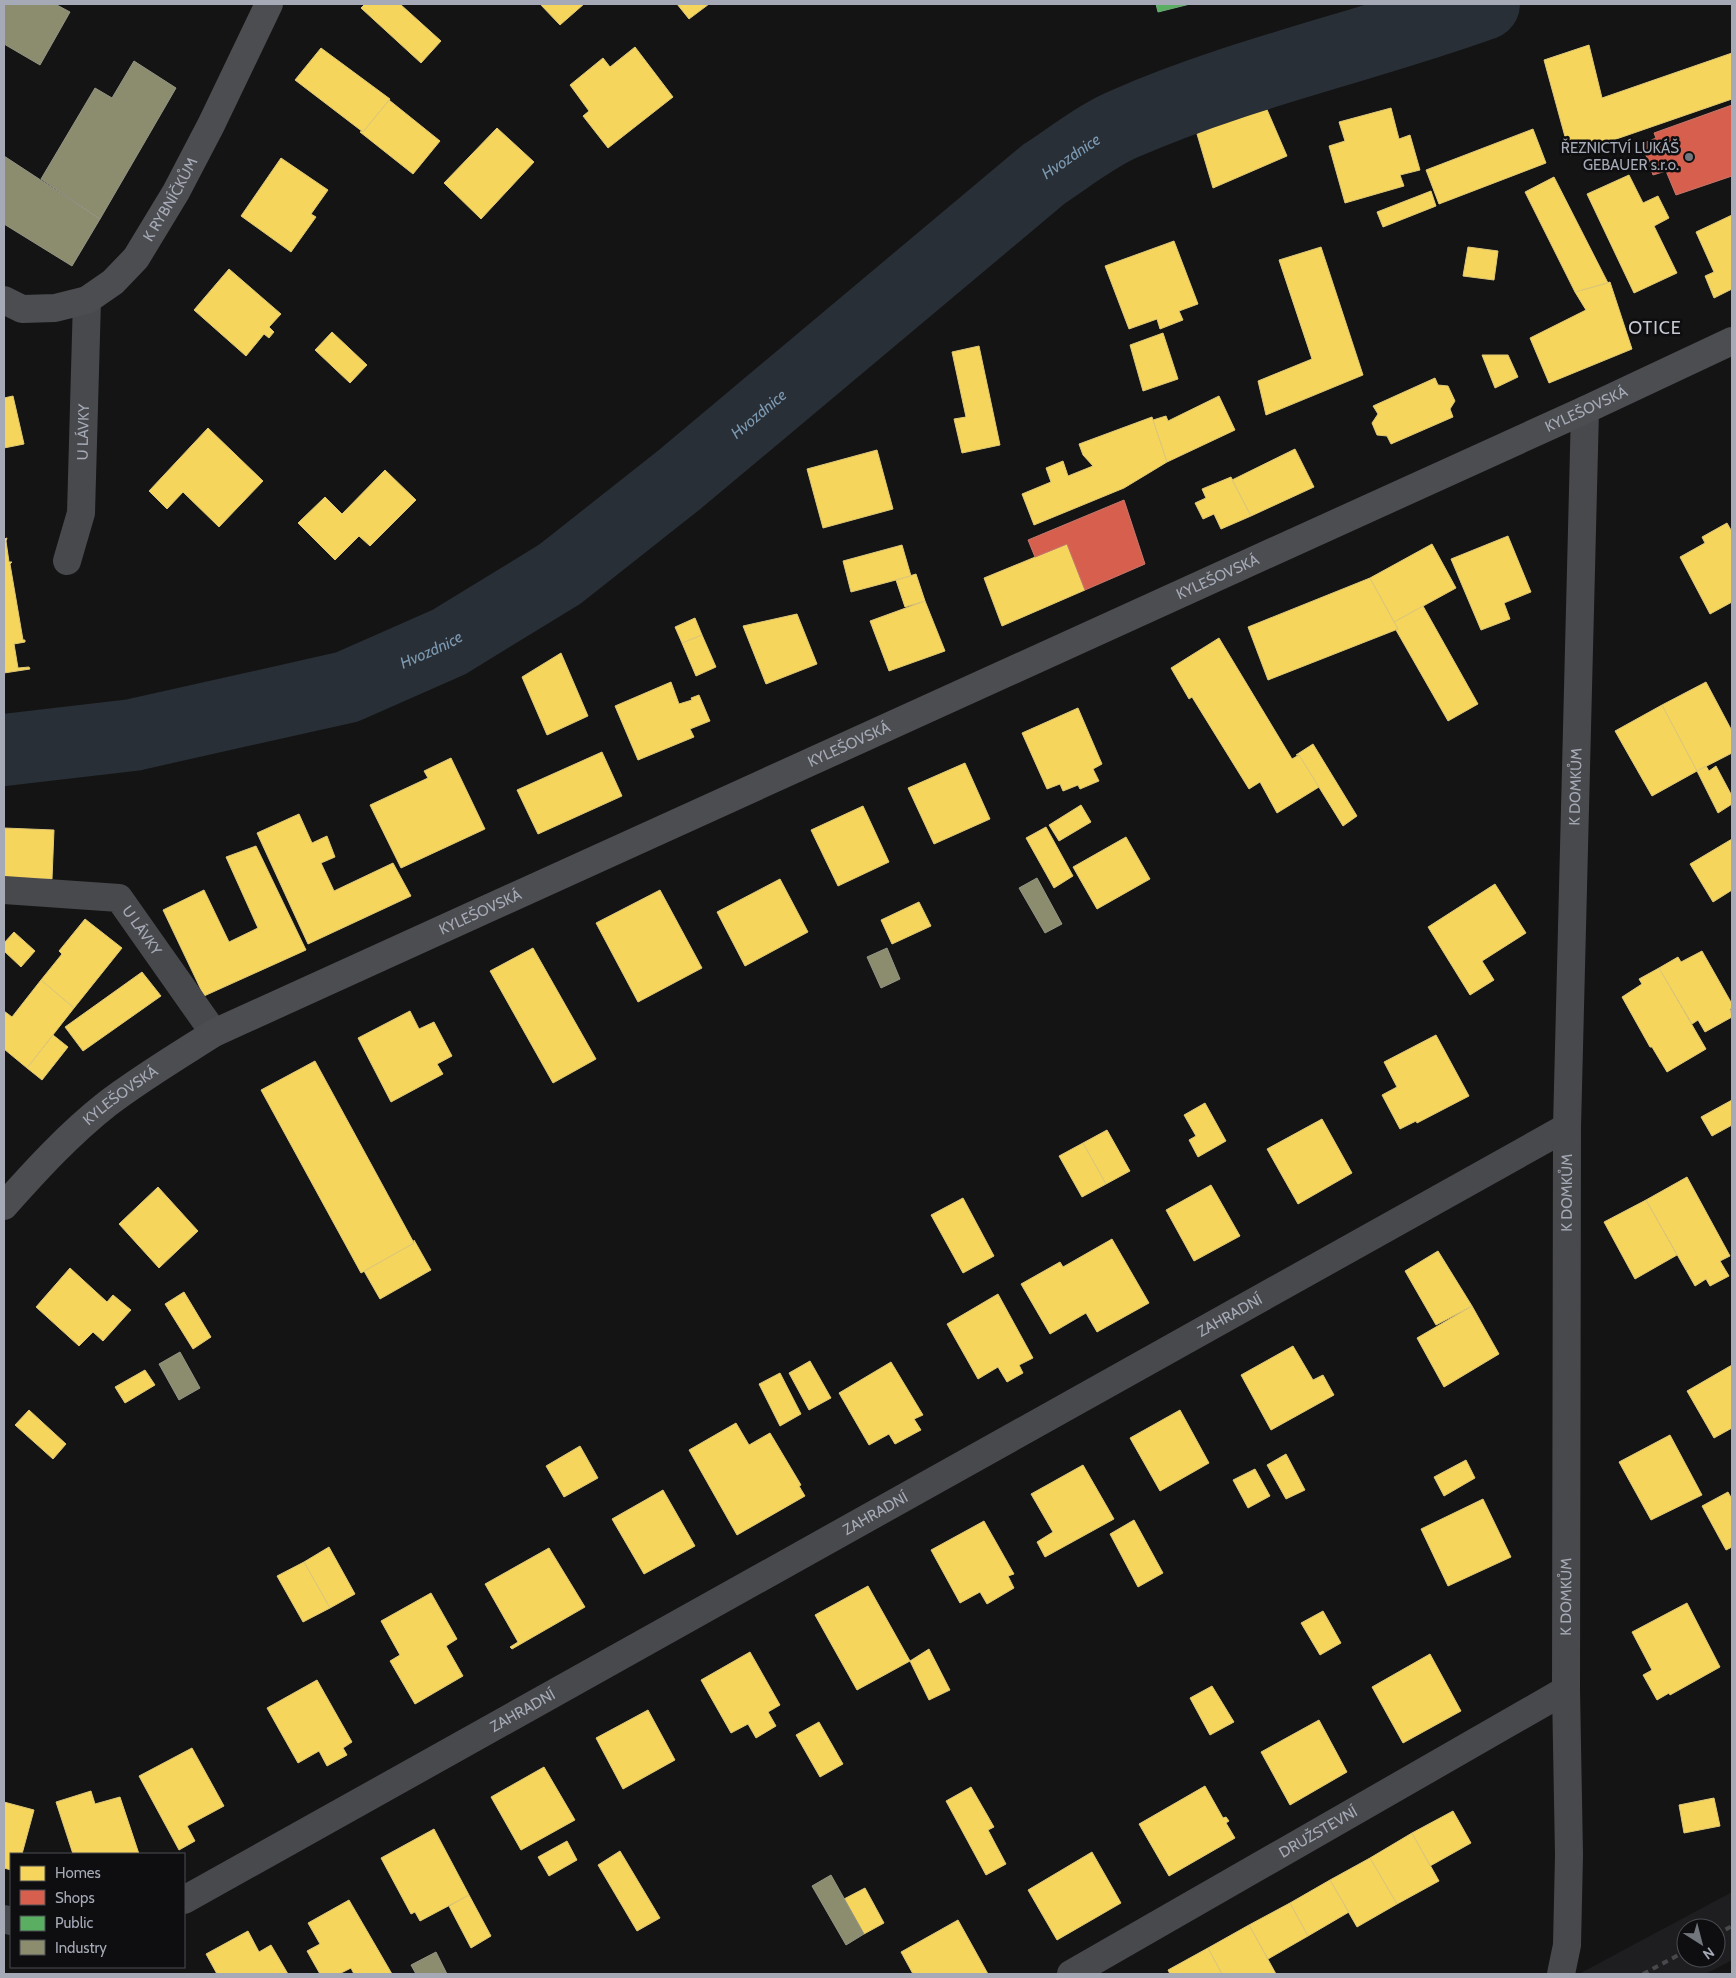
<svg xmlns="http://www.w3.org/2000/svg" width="1736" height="1978" viewBox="0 0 1736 1978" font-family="Cabin,sans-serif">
<rect width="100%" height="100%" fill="#141414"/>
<path fill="#1e1e20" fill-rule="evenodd" d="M 1732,1892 L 1732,1960 L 1706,1974 L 1579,1974 ZM 1686,1928 L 1716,1928 L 1716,1958 L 1686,1958 Z"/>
<path fill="#f6d55c" stroke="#dec877" d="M 365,4 L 400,4 L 441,41 L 421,63 L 361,8 Z
M 540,4 L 584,4 L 560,25 Z
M 677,4 L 709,4 L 689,19 Z
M 1589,45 L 1602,98 L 1732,53 L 1732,99 L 1570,155 L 1544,60 Z
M 635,47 L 673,97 L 608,148 L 583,116 L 589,111 L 570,85 L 603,58 L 610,67 Z
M 321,48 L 390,99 L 363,132 L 295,80 Z
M 389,100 L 440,141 L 413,174 L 360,132 L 362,131 L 363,132 Z
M 1265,105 L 1287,156 L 1213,188 L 1197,134 Z
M 1391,108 L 1399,139 L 1410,135 L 1420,170 L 1400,175 L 1404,186 L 1345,203 L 1329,146 L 1345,141 L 1339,122 Z
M 497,128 L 534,162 L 481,219 L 444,183 Z
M 1533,129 L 1546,163 L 1439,204 L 1426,170 Z
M 281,158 L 328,190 L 311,214 L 316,217 L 291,252 L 241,216 Z
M 1629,175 L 1643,203 L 1658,196 L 1669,218 L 1654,226 L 1677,273 L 1634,293 L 1587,194 Z
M 1554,177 L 1608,283 L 1575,292 L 1525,192 Z
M 1431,191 L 1436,206 L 1383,227 L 1377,212 Z
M 1732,215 L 1732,289 L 1714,298 L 1705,276 L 1714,272 L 1696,232 Z
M 1174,241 L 1198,304 L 1179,311 L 1183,320 L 1160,329 L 1157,319 L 1129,329 L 1105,266 Z
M 1321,247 L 1363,375 L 1266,415 L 1258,381 L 1312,359 L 1279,260 Z
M 1468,247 L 1498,251 L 1494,280 L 1463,276 Z
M 229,269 L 281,314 L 269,327 L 274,332 L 269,338 L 264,334 L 246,356 L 194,310 Z
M 1610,282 L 1632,349 L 1549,383 L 1530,338 L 1586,310 L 1575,292 Z
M 332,332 L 367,365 L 350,383 L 315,350 Z
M 1163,333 L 1178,379 L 1143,391 L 1130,345 Z
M 979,346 L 1000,445 L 962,453 L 954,419 L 966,417 L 952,352 Z
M 1482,355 L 1508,355 L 1518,377 L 1495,388 Z
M 1435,378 L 1438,385 L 1448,386 L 1455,401 L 1450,409 L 1453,417 L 1391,444 L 1387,436 L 1377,435 L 1372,423 L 1378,414 L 1373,406 Z
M 13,396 L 24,444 L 4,448 L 4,398 Z
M 1219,396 L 1235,430 L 1167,462 L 1153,420 L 1166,416 L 1168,421 Z
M 1152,417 L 1167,462 L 1124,488 L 1034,525 L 1022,494 L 1051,482 L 1046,468 L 1063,461 L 1068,476 L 1093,466 L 1083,455 L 1079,444 Z
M 208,428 L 263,481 L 219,527 L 183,492 L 167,509 L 149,491 Z
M 1295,449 L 1314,487 L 1251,516 L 1232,480 Z
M 877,450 L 893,509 L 823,528 L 807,469 Z
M 385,470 L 416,500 L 370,546 L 359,536 L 335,560 L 298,523 L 325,497 L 342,514 Z
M 1231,477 L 1251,516 L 1221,529 L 1214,514 L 1203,519 L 1195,503 L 1206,498 L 1202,489 Z
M 1727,523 L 1731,530 L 1732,529 L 1732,602 L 1710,614 L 1680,557 L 1705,543 L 1702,537 Z
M 1508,536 L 1531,592 L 1504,603 L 1510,619 L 1481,630 L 1451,559 Z
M 7,538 L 6,541 L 9,562 L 12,562 L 10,564 L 23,640 L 25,640 L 25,642 L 14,644 L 18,668 L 29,667 L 30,669 L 4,673 L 4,539 Z
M 1067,544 L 1085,590 L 1002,626 L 984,578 Z
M 1432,544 L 1456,588 L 1394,622 L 1370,578 Z
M 902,545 L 911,576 L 851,592 L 843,561 Z
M 916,574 L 925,601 L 905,607 L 896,580 Z
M 1370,578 L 1398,629 L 1268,680 L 1248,627 Z
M 925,601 L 945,651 L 889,671 L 870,621 Z
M 1423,606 L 1478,704 L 1448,721 L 1396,630 L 1398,629 L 1394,622 Z
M 797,614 L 817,664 L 766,684 L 743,626 Z
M 695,618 L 702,635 L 682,643 L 675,627 Z
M 702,635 L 716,667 L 696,676 L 682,643 Z
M 1219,638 L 1292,759 L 1299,755 L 1319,787 L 1277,813 L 1260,782 L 1249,789 L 1192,697 L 1189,699 L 1171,668 Z
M 561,653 L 588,716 L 547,735 L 522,677 Z
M 671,682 L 679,704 L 692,700 L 691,698 L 699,695 L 710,721 L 690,729 L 694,737 L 638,760 L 615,706 Z
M 1706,682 L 1732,731 L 1732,753 L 1697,771 L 1662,705 Z
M 1662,705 L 1697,771 L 1652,796 L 1615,731 Z
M 1078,708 L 1102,764 L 1093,769 L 1099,781 L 1080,789 L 1078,785 L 1063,791 L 1060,784 L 1047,789 L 1022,733 Z
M 1313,744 L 1357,816 L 1343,826 L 1299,755 L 1296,755 Z
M 602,752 L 622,796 L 538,834 L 517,790 Z
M 451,758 L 485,829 L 401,868 L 370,805 L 428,778 L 424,771 Z
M 965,763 L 990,819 L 934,844 L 908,788 Z
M 1706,766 L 1709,771 L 1716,766 L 1732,796 L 1732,804 L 1718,813 L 1697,771 Z
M 1081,805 L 1091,822 L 1059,841 L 1049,825 Z
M 863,806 L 889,862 L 838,886 L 811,830 Z
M 299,814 L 312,843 L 327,836 L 335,857 L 321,863 L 334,891 L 393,863 L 411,896 L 308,944 L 257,833 Z
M 1046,827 L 1073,876 L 1054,888 L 1026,838 Z
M 4,828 L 54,830 L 52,879 L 4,877 Z
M 1126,837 L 1150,879 L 1097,909 L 1073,867 Z
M 1732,839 L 1732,890 L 1713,902 L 1690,864 Z
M 256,846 L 306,950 L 204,996 L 163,910 L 204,890 L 229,942 L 258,928 L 226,857 Z
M 780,879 L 808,932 L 745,966 L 717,912 Z
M 1495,884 L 1526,933 L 1482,961 L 1494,980 L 1470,995 L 1428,927 Z
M 660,890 L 702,968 L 638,1002 L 596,923 Z
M 919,902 L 931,926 L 892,944 L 881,920 Z
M 85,919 L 122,948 L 74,1008 L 41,980 L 62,954 L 59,951 Z
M 14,932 L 35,951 L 21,967 L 4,951 L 4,943 Z
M 533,948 L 596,1059 L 553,1083 L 490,971 Z
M 1702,951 L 1732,1004 L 1732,1008 L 1730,1009 L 1732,1017 L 1705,1032 L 1698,1020 L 1692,1024 L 1659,968 L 1678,957 L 1681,962 Z
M 1659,968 L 1706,1049 L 1667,1072 L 1652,1047 L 1650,1047 L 1622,997 L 1642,984 L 1639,979 Z
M 142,972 L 161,996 L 83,1051 L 65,1027 Z
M 41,980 L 74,1008 L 27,1068 L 4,1049 L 4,1011 L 12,1017 Z
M 410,1011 L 419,1029 L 434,1022 L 452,1056 L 437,1064 L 443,1074 L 391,1102 L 358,1038 Z
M 53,1035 L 68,1047 L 42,1080 L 27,1068 Z
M 1436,1035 L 1469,1096 L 1417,1123 L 1416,1121 L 1400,1129 L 1382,1095 L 1397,1087 L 1384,1062 Z
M 315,1061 L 414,1243 L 361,1273 L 261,1090 Z
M 1732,1100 L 1732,1125 L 1712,1136 L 1701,1117 Z
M 1205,1103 L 1226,1141 L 1198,1157 L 1189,1140 L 1196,1136 L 1184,1115 Z
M 1322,1119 L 1352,1173 L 1298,1204 L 1267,1149 Z
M 1107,1130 L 1130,1171 L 1106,1184 L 1083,1143 Z
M 1083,1143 L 1106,1184 L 1082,1197 L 1059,1156 Z
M 1687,1177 L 1730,1256 L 1720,1261 L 1729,1276 L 1710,1286 L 1706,1279 L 1695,1286 L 1646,1200 Z
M 1211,1185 L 1240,1236 L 1194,1261 L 1166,1210 Z
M 158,1187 L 198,1231 L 159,1268 L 119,1224 Z
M 963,1198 L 994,1256 L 963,1273 L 931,1215 Z
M 1646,1200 L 1677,1255 L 1635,1279 L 1604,1222 Z
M 1112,1239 L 1149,1303 L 1097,1332 L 1086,1313 L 1050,1334 L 1021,1284 L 1060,1262 L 1063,1267 Z
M 414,1240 L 431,1270 L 380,1299 L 364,1271 L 414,1243 Z
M 1438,1251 L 1472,1306 L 1436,1325 L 1405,1271 Z
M 70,1268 L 107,1302 L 113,1295 L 131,1310 L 103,1341 L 93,1332 L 79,1346 L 36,1307 Z
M 184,1292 L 211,1337 L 193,1349 L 165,1304 Z
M 998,1294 L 1033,1358 L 1019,1365 L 1023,1373 L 1007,1382 L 998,1367 L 978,1379 L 947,1324 Z
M 1472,1306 L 1499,1354 L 1444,1387 L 1417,1338 Z
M 1293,1346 L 1313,1380 L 1323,1375 L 1334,1395 L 1271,1430 L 1241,1375 Z
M 810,1361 L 831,1398 L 809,1410 L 789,1373 Z
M 891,1362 L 923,1415 L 914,1419 L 921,1430 L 895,1444 L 889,1434 L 869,1445 L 839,1393 Z
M 1732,1365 L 1732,1428 L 1714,1438 L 1687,1391 Z
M 145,1370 L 155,1385 L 125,1403 L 115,1387 Z
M 780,1373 L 801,1414 L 780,1426 L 759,1384 Z
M 29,1410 L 66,1444 L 53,1459 L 15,1425 Z
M 1180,1410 L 1209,1463 L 1160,1491 L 1130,1438 Z
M 736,1423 L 749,1445 L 770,1433 L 801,1485 L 799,1486 L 805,1496 L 737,1535 L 689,1450 Z
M 1670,1435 L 1702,1495 L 1651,1520 L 1619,1462 Z
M 580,1446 L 598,1478 L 564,1497 L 546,1466 Z
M 1286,1454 L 1305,1490 L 1286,1499 L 1267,1465 Z
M 1466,1460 L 1475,1478 L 1444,1496 L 1434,1477 Z
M 1083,1465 L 1114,1519 L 1045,1557 L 1037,1542 L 1053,1532 L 1031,1494 Z
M 1255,1469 L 1270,1496 L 1248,1508 L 1233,1480 Z
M 663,1490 L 695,1546 L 644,1574 L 612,1519 Z
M 1728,1492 L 1732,1499 L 1732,1547 L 1726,1550 L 1702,1506 Z
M 1483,1499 L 1511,1557 L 1448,1586 L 1421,1529 Z
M 1134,1520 L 1163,1573 L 1138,1587 L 1110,1534 Z
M 984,1521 L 1014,1574 L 1008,1576 L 1014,1588 L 987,1604 L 980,1592 L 960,1603 L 931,1550 Z
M 329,1547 L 355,1594 L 330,1608 L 304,1562 Z
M 549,1548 L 585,1607 L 512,1649 L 510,1647 L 518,1642 L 485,1584 Z
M 304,1562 L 330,1608 L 303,1622 L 277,1576 Z
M 868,1586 L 910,1661 L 857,1690 L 815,1615 Z
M 431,1593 L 457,1639 L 446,1646 L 463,1676 L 415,1704 L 390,1661 L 400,1655 L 381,1621 Z
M 1687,1603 L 1720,1667 L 1670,1695 L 1669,1693 L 1657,1700 L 1643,1675 L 1652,1670 L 1632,1632 Z
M 1323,1611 L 1341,1643 L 1320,1655 L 1301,1623 Z
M 929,1649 L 950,1690 L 929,1700 L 910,1661 Z
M 750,1652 L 780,1705 L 768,1712 L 776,1726 L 756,1738 L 748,1724 L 731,1733 L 701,1680 Z
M 1430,1654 L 1461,1711 L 1403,1743 L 1372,1687 Z
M 317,1680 L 352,1742 L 343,1748 L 347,1755 L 327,1766 L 319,1751 L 298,1763 L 267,1708 Z
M 1212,1686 L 1234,1722 L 1210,1735 L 1190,1698 Z
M 648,1710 L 675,1760 L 623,1789 L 596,1738 Z
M 1319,1720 L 1347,1772 L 1290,1805 L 1261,1752 Z
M 819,1722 L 843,1764 L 820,1777 L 796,1735 Z
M 192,1748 L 224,1806 L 187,1826 L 195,1841 L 179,1850 L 139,1776 Z
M 544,1767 L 575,1820 L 521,1850 L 491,1797 Z
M 1205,1786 L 1223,1818 L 1226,1817 L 1229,1821 L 1226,1823 L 1235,1838 L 1169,1876 L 1139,1824 Z
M 971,1787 L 994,1827 L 988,1830 L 1006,1864 L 986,1875 L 946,1801 Z
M 91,1791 L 95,1804 L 120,1797 L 139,1854 L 73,1854 L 56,1802 Z
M 1714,1798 L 1720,1826 L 1684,1833 L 1679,1805 Z
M 4,1802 L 34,1810 L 22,1854 L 11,1854 L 11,1870 L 4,1868 Z
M 1453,1811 L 1471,1843 L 1430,1866 L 1412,1833 Z
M 434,1829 L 469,1895 L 420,1921 L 415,1912 L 411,1914 L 381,1858 Z
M 1412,1833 L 1439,1881 L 1397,1904 L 1370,1858 Z
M 567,1841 L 577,1860 L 549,1876 L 538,1857 Z
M 620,1851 L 660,1918 L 637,1931 L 598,1865 Z
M 1092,1852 L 1121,1903 L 1057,1940 L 1028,1890 Z
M 1370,1858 L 1397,1904 L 1357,1927 L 1330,1880 Z
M 1330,1880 L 1349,1912 L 1308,1936 L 1290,1903 Z
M 865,1888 L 884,1923 L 864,1934 L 844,1899 Z
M 469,1895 L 491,1936 L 471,1948 L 449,1906 Z
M 349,1900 L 392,1974 L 354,1974 L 351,1968 L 339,1974 L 320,1974 L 307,1951 L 320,1944 L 308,1923 Z
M 1290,1903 L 1308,1936 L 1268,1959 L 1249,1925 Z
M 958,1920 L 988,1974 L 913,1974 L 901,1952 Z
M 1249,1925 L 1276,1974 L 1222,1974 L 1208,1948 Z
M 248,1931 L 259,1952 L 271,1945 L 288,1974 L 217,1974 L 206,1954 Z
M 1208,1948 L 1222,1974 L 1170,1974 L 1168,1970 Z"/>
<path fill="#d6604d" stroke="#c7766c" d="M 1732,105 L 1732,176 L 1676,195 L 1666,171 L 1653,175 L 1642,144 L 1656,138 L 1654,133 Z
M 1124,500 L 1145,564 L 1085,590 L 1067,544 L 1035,557 L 1028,540 Z"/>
<path fill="#5aae61" stroke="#70ad7a" d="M 1156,4 L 1190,4 L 1158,12 Z"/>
<path fill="#8c8c6e" stroke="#949584" d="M 4,4 L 55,4 L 70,12 L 40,65 L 4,44 Z
M 134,61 L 176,88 L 100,219 L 41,179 L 95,88 L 112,98 Z
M 4,156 L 100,219 L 72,266 L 4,224 Z
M 1037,878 L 1062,924 L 1045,933 L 1019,888 Z
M 887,948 L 900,979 L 881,988 L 867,957 Z
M 180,1352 L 200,1388 L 179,1400 L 159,1364 Z
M 831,1875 L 864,1934 L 846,1945 L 812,1886 Z
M 436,1952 L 447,1974 L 416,1974 L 411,1965 Z"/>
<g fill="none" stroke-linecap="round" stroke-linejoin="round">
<path stroke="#282f36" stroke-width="72" id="s1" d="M 4,750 L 133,735 L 347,687 L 449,642 L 560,574 L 679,480 L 1044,174 C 1070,157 1096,136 1124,124 C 1240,73 1365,47 1484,4"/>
<g stroke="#48494d" stroke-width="28">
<path id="s2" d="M 67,561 L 81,513 L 87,300"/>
<path id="s3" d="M 4,890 L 119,898 L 214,1033"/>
<path id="s4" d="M 184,1900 L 1567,1127"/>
<path d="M 4,1919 L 11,1921"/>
<path id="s5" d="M 1071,1974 L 1566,1690"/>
<path id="s6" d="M 1561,1974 L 1567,1945 L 1569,1855 L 1566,1690 L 1567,1127 L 1585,410"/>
</g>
<g stroke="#4c4d51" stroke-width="28">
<path id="s7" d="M 4,300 L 22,309 L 55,308 L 87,300 L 113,282 L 136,258 L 176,192 L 211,125 L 269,4"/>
<path id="s8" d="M 4,1206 C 36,1170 69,1134 107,1104 C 141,1078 178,1056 214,1033 L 1585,410 L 1732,341"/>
</g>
<path stroke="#48494c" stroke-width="4" stroke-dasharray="6 5" stroke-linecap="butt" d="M 1716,1935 L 1732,1926
M 1643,1974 L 1686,1951"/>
</g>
<circle fill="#72767d" stroke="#0e0e10" stroke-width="2" cx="1689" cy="157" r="5"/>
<g text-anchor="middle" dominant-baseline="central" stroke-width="5" stroke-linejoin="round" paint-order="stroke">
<g font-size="15" fill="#a5aab6" stroke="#0e0e10" text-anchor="end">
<text x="1679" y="148">ŘEZNICTVÍ LUKÁŠ<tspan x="1679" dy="17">GEBAUER s.r.o.</tspan></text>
</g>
<g font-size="15" fill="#a5aab6" stroke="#0e0e10">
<text stroke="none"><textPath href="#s7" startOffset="219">K RYBNÍČKŮM</textPath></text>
<text stroke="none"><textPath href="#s8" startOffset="1781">KYLEŠOVSKÁ</textPath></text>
<text stroke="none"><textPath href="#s2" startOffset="131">U LÁVKY</textPath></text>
<text stroke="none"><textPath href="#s8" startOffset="1376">KYLEŠOVSKÁ</textPath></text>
<text stroke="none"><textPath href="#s8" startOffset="971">KYLEŠOVSKÁ</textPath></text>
<text stroke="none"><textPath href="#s6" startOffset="1188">K DOMKŮM</textPath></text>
<text stroke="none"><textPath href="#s8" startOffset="566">KYLEŠOVSKÁ</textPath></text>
<text stroke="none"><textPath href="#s3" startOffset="155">U LÁVKY</textPath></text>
<text stroke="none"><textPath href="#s8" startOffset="161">KYLEŠOVSKÁ</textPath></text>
<text stroke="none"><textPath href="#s6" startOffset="782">K DOMKŮM</textPath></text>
<text stroke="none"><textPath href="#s4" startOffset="1198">ZAHRADNÍ</textPath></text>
<text stroke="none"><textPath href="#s4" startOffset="792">ZAHRADNÍ</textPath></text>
<text stroke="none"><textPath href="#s6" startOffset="378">K DOMKŮM</textPath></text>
<text stroke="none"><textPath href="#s4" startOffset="388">ZAHRADNÍ</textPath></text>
<text stroke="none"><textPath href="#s5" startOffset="285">DRUŽSTEVNÍ</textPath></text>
</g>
<g font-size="16" font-style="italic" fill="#7c99b1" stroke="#0e0e10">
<text stroke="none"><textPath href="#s1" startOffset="1251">Hvozdnice</textPath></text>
<text stroke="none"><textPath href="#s1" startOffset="846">Hvozdnice</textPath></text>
<text stroke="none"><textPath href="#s1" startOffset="441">Hvozdnice</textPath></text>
</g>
<g font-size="18" letter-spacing="1" fill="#c6c9d2" stroke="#0e0e10">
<text x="1655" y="328">OTICE</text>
</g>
</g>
<rect width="1736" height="1978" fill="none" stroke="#a5aab6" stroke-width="10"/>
<rect x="10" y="1853" width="175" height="115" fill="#0e0e10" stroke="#4a4c52"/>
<rect x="20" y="1866" width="25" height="15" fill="#f6d55c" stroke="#4a4c52"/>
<text x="55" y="1878" font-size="15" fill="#a5aab6">Homes</text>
<rect x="20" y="1890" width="25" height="15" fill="#d6604d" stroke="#4a4c52"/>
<text x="55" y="1903" font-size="15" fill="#a5aab6">Shops</text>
<rect x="20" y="1916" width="25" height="15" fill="#5aae61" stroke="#4a4c52"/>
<text x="55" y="1928" font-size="15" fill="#a5aab6">Public</text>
<rect x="20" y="1940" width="25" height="15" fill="#8c8c6e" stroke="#4a4c52"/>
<text x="55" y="1953" font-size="15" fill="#a5aab6">Industry</text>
<g transform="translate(1701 1943) rotate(144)"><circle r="24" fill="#0e0e10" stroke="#4a4c52"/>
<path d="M0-4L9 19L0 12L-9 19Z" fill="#72767d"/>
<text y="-8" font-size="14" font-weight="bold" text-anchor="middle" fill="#a5aab6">N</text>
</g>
</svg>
